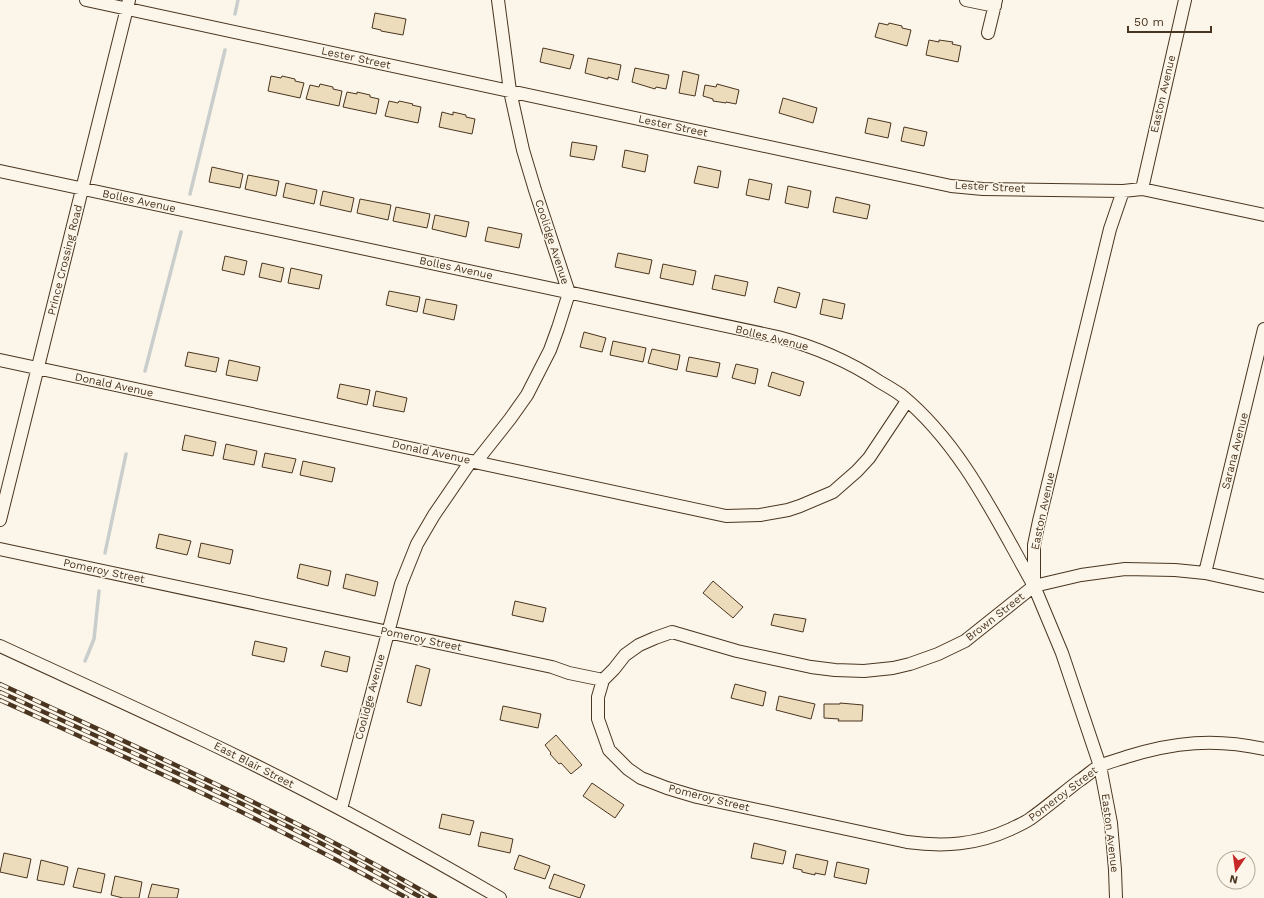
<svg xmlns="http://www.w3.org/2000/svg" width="1264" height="898" viewBox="0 0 1264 898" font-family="'Work Sans',sans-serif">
<rect width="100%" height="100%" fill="#fbf6e9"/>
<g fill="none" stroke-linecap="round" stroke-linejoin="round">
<path stroke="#c9cecd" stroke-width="3.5" d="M 235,14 L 238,0
M 190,194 L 225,50
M 145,371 L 181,232
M 105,553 L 126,454
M 85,661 L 94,639 L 99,591"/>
</g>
<path fill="#ecdcbc" stroke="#4a3520" d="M 375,13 L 406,19 L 403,35 L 381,31 L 381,30 L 372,28 Z
M 879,23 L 888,25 L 889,23 L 902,26 L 902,28 L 911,30 L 907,46 L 875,37 Z
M 929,40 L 939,42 L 939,40 L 953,42 L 952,44 L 961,46 L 958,62 L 926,55 Z
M 543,48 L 574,55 L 570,69 L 540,62 Z
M 588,58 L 621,65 L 618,80 L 608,77 L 608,79 L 585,73 Z
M 635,68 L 669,75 L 666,89 L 656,87 L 655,89 L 632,82 Z
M 683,71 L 699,75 L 695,96 L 679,93 Z
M 271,76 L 281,78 L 282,76 L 295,79 L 295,81 L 304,83 L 300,98 L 268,91 Z
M 320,84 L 333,87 L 333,89 L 342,91 L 339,106 L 306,99 L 310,85 L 319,87 Z
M 717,84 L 739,90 L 736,104 L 726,102 L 726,103 L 713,101 L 713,99 L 703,96 L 705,85 L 716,87 Z
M 347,92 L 357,94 L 357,92 L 370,95 L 370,97 L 379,99 L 376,114 L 343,107 Z
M 783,98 L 817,108 L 813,123 L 779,113 Z
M 389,101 L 398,103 L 399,101 L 413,104 L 412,105 L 421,107 L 418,123 L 385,116 Z
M 442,112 L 453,115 L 453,112 L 466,115 L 466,117 L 475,119 L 472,134 L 439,127 Z
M 868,118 L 891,123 L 888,138 L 865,133 Z
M 904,127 L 927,132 L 924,146 L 901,141 Z
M 572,142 L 597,146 L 594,160 L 570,156 Z
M 625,150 L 648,155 L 645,172 L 622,167 Z
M 698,166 L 721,171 L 718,188 L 694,183 Z
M 212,167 L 243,174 L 240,188 L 209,182 Z
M 248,175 L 279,181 L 276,196 L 245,189 Z
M 749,179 L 772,184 L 769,200 L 746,195 Z
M 286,183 L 317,190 L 314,204 L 283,197 Z
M 788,186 L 811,191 L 808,208 L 785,203 Z
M 323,191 L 354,198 L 351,212 L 320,205 Z
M 836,197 L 870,205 L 867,219 L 833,212 Z
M 360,199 L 391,205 L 388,220 L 357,213 Z
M 396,207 L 430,214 L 427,228 L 393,221 Z
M 435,215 L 469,222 L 466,237 L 432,229 Z
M 488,227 L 522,234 L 519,248 L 485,241 Z
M 618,253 L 652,260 L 649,274 L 615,267 Z
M 225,256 L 247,261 L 244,275 L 222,270 Z
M 262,263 L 284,268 L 281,282 L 259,277 Z
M 663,264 L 696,271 L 693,285 L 660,278 Z
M 291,268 L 322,275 L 319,289 L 288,283 Z
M 715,275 L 748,282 L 745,296 L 712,289 Z
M 778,287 L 800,293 L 796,308 L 774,302 Z
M 389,291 L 420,297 L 417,312 L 386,305 Z
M 426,299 L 457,305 L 454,320 L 423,313 Z
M 823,299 L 845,304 L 842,319 L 820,314 Z
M 584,332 L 606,338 L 602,352 L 580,347 Z
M 613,341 L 646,348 L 643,362 L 610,355 Z
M 652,349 L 680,355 L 677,370 L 648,363 Z
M 188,352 L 219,358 L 216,372 L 185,366 Z
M 689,357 L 720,363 L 717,377 L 686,371 Z
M 229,360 L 260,367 L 257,381 L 226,375 Z
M 736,364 L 758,369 L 755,384 L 732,378 Z
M 772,372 L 804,382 L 800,396 L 768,386 Z
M 340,384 L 370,390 L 367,405 L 337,398 Z
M 376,391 L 407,398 L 404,412 L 373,406 Z
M 185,435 L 216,442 L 213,456 L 182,450 Z
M 226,444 L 257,451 L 254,465 L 223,459 Z
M 265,453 L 296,459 L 292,473 L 262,467 Z
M 303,461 L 335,468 L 332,482 L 300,475 Z
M 159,534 L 191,541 L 187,555 L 156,548 Z
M 201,543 L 233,550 L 230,564 L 198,557 Z
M 300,564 L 331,571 L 328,586 L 297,578 Z
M 346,574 L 378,582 L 375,596 L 343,588 Z
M 713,581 L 743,607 L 733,618 L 703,593 Z
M 515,601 L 546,608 L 543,622 L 512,615 Z
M 774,614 L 806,619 L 803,632 L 771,625 Z
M 255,641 L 287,648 L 284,662 L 252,655 Z
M 325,651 L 350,657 L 347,672 L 321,666 Z
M 416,665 L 430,669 L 421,706 L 407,702 Z
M 735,684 L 766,692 L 763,706 L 731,698 Z
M 779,696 L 815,704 L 811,719 L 776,710 Z
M 840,703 L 863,705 L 862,721 L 838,721 L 839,719 L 824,718 L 824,704 L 840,704 Z
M 503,706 L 541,714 L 538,728 L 500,720 Z
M 556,735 L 582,765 L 571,774 L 561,763 L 559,764 L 550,754 L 551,753 L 545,745 Z
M 592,783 L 624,805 L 615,818 L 583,796 Z
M 442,814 L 474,821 L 470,835 L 439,828 Z
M 481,832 L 513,839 L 510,853 L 478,846 Z
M 754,843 L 786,851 L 783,864 L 751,858 Z
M 4,853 L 31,859 L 27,878 L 0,872 Z
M 796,854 L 828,861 L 825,875 L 815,873 L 815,875 L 802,872 L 802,870 L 793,868 Z
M 519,855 L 550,866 L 545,879 L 514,869 Z
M 41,860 L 68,867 L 64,885 L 37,880 Z
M 837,862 L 869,869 L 866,884 L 834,877 Z
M 78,868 L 105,874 L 101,893 L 73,887 Z
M 554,874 L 585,885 L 580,898 L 549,888 Z
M 115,876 L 142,882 L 139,898 L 123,898 L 111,895 Z
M 152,884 L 179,889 L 177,898 L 148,898 Z"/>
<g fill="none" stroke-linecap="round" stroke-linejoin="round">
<defs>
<path id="minor" d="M 86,0 L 951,186 L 983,189 L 1123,191 L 1142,189 L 1264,215
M 966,0 L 995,6
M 988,33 L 996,0
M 0,171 L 778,337 C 816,347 847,360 880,382 C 887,386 894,390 901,395 C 962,445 996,519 1034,586
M 1142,189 L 1185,0
M 0,360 L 726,516 L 760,515 L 788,510 L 800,506 L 833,492 L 857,471 L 869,458 L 907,401
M 476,462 L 510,419 L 527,395 L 550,350 L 558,328 L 569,293 L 535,190 L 523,150 L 510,91 L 498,0
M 0,520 L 129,0
M 0,549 L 552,667 L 569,673 L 603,680
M 1205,573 L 1264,329
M 0,646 C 67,677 134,707 201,739 C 303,787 402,841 500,898
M 603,680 L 598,697 L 598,719 L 609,750 L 628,769 L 641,778 L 667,788 L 697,797 L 907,842 C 944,847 976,845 1011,829 C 1017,826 1024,823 1030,819 C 1047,807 1063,793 1080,780 C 1087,776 1093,769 1100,766 C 1108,762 1118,760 1126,757 C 1174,742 1215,738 1264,749
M 603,680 L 614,669 L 625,655 L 639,645 L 655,638 L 672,632 L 737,651 L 811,667 L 835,670 L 864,671 L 893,668 L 910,664 L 938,654 L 965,641 L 1034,586 L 1081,575 L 1125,569 L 1175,570 L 1205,573 L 1264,586
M 341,809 L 401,584 L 417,544 L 434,515 L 471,461
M 1116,898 L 1115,870 L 1111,823 L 1100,766 L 1062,653 L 1034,586 L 1034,545 L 1039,521 L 1110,229 L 1123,191"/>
</defs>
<use href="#minor" stroke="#4a3520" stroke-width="14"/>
<use href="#minor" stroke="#fbf6e9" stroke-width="12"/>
<defs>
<path id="rail" d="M 0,684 C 147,752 295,817 435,898
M 0,692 C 142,757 286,820 422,898
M 0,700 C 138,763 275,824 407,898"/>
</defs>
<use href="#rail" stroke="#4a3520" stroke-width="4.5"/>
<use href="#rail" stroke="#fbf6e9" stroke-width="3" stroke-dasharray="9" stroke-linecap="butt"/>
</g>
<g text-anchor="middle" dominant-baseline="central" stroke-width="3" stroke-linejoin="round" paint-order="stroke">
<g font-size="11" fill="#4a3520" stroke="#fbf6e9">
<text transform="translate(356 58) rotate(12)">Lester Street</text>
<text transform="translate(1163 94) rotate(-77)">Easton Avenue</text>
<text transform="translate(673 126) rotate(12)">Lester Street</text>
<text transform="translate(990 187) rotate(3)">Lester Street</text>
<text transform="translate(139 201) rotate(12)">Bolles Avenue</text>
<text transform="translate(552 242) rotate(72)">Coolidge Avenue</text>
<text transform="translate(65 260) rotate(-76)">Prince Crossing Road</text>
<text transform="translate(456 268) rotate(12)">Bolles Avenue</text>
<text transform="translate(772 338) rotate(14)">Bolles Avenue</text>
<text transform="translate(114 385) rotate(12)">Donald Avenue</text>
<text transform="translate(1235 451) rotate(-76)">Sarana Avenue</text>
<text transform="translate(431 452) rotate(12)">Donald Avenue</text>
<text transform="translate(1043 511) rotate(-78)">Easton Avenue</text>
<text transform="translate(104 571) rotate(12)">Pomeroy Street</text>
<text transform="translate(995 617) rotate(-38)">Brown Street</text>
<text transform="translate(421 639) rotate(12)">Pomeroy Street</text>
<text transform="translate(370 697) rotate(-75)">Coolidge Avenue</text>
<text transform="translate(254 765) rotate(27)">East Blair Street</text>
<text transform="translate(1063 794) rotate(-37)">Pomeroy Street</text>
<text transform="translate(709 798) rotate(14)">Pomeroy Street</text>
<text transform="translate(1110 833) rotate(83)">Easton Avenue</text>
</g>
</g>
<g transform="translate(1236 870) rotate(193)"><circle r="19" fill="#fbf6e9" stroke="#b4a999"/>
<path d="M0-3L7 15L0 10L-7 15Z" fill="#c62828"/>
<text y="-6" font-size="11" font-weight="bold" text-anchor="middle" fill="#4a3520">N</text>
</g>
<path d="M1128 26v6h83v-6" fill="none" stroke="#4a3520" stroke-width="2"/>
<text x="1134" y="26" font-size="12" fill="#4a3520" stroke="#fbf6e9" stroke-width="3" paint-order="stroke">50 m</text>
</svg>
